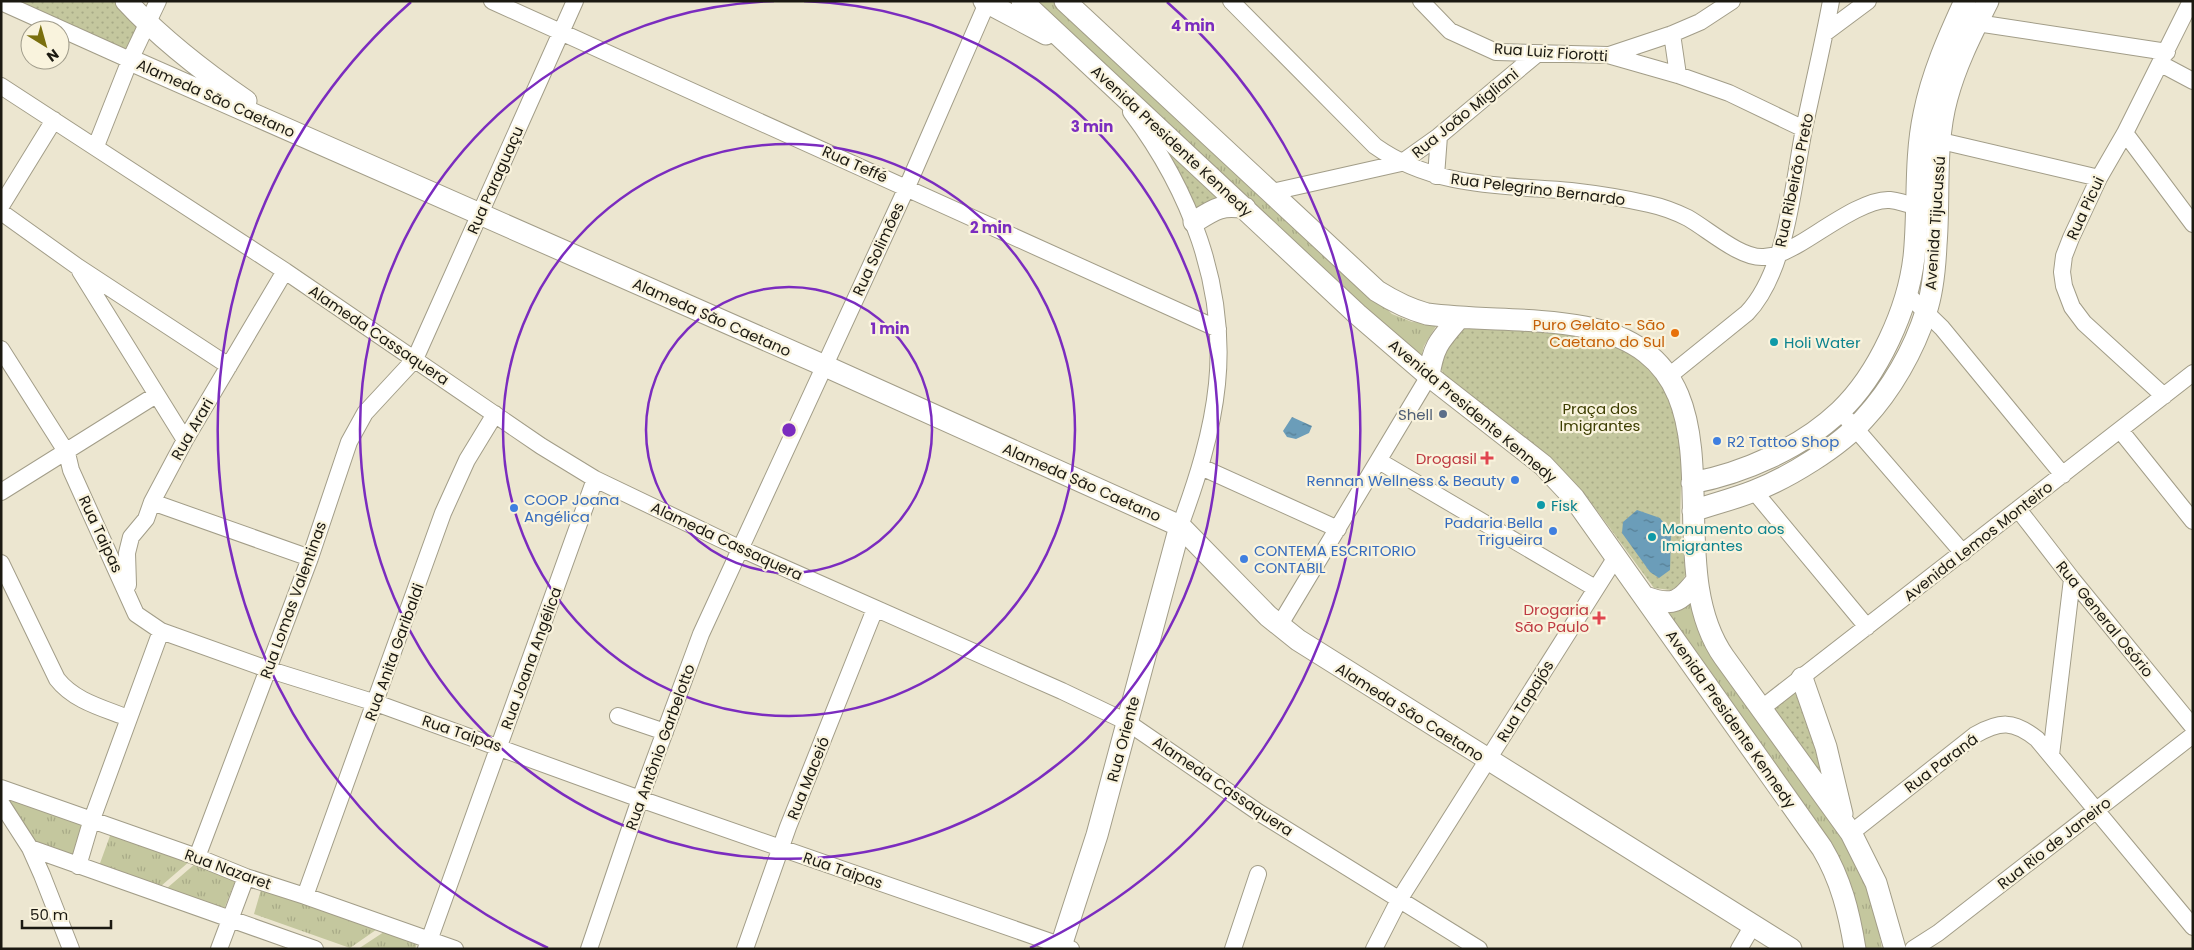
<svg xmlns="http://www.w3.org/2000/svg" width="2194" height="950" viewBox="0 0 2194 950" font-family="Poppins,sans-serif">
<defs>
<pattern id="grass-tufts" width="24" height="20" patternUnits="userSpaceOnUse" patternTransform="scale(1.25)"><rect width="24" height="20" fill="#c4c79e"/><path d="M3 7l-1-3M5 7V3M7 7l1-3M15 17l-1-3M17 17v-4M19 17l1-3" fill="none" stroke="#a8aa87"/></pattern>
<pattern id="park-dots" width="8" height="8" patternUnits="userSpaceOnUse" patternTransform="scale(1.25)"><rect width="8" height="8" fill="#c4c79e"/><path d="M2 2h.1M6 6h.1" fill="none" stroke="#a8aa87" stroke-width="1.8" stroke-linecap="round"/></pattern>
<pattern id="water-ripples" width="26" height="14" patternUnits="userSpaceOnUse" patternTransform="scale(1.25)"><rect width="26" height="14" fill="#6b9db9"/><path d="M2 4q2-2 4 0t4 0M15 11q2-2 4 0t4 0" fill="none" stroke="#577f95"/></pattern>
</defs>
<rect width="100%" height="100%" fill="#ece6d0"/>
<path fill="url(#grass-tufts)" d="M 1028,1 L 1056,1 L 1392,314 L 1412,322 L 1433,323 L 1436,326 L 1424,346 L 1421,358 Z
M 1696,598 L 1698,621 L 1705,643 L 1801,777 L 1857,862 L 1875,909 L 1882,949 L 1863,949 L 1859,912 L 1849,880 L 1662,611 Z
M 7,797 L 85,825 L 75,855 L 37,844 L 30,836 Z
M 111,833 L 190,861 L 161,886 L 99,866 Z
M 196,863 L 236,879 L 224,909 L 166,889 Z
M 263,883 L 383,925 L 350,948 L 254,914 Z
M 390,928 L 419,937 L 415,949 L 358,949 Z"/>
<path fill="url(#park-dots)" d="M 14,1 L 123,1 L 143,24 L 129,55 Z
M 1157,139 L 1217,197 L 1199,214 Z
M 1470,326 L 1581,335 L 1632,353 L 1666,388 L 1675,413 L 1682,444 L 1680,526 L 1686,574 L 1680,585 L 1671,590 L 1654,588 L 1587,497 L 1535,451 L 1450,384 L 1441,369 L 1440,359 L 1453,335 Z
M 1795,689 L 1836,801 L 1770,710 Z"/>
<path fill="url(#water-ripples)" d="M 1292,417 L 1312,426 L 1309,433 L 1296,439 L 1287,437 L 1283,431 Z
M 1637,510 L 1660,518 L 1671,533 L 1670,570 L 1659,578 L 1650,572 L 1622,533 L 1623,522 Z"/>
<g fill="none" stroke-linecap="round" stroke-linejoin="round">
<defs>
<path id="minor" d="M 492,1 L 1218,329
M 1231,1 L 1375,146 C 1434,188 1502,185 1571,191 C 1597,194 1623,198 1649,204 C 1663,207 1676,212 1688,218 C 1709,230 1741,259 1764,257 C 1778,256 1788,250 1799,244 C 1822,231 1865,198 1890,200 C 1899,201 1908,204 1916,207
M 1421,1 L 1450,31 L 1496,52 L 1608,55 L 1678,75 L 1729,93 L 1804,129
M 1,2 L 130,60
M 1977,23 L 2167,52
M 1825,33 L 1868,1
M 1672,34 L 1678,75
M 1609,55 L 1672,34 L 1700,22 L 1732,1
M 2161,64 L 2193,81
M 1,86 L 285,271 L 541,446 L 595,479 L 739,548 L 1062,691 L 1127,722 L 1258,812 L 1479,949
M 1131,112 C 1189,189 1227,285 1217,384 C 1212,433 1197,480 1180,526
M 2125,133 L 2193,224
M 1941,141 L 2099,178
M 96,146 L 130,60 L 158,1
M 1436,176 L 1439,136
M 1272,192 L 1401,163 L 1439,136 L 1537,54
M 1,206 L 54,120
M 1,212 L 78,267 L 229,366
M 80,271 L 185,440
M 1907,294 L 1942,328 L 2063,475
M 1,349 L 67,453 L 71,470 L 136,614 L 161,631 L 267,669 L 376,703 L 640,799 L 1071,949
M 1669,376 L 1747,313 C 1787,271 1793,184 1804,129 C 1813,86 1823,44 1831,1
M 2164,396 L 2084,323 L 2072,307 L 2064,286 L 2062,272 L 2064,256 L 2071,238 L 2099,178 L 2125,133 L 2191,1
M 1848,420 L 1963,553
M 2120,430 L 2193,521
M 1379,461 L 1595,588
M 1201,467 L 1338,529
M 1754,491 L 1867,627
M 1,492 L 156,395
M 152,502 L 310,558
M 2018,509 L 2072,579 L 2193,727
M 1,563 L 57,679 C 74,701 103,708 128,718
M 128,585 L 127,553 L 131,537 L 146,519 L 152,502 L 185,440 L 285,271
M 1279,626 L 1429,376
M 1762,708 L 2193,373
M 618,716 L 665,732
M 2051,755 L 2072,579
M 1,788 L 197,857 L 246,877 L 305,896 L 455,949
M 1,803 L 30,848 L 42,875 L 71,949
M 1851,833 L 1975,735 C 2000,721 2013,720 2037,739 L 2193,927
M 30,848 L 315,949
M 197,857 L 310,558 L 349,442 L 365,413 L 415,359 L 575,1
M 78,866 L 91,822 L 161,631
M 305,896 L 443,513 L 467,460 L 495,414
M 219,949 L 246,877
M 426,949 L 595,479
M 589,949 L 640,799 L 701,634 L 907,187 L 987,3
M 745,949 L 788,827 L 875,609
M 1233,949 L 1258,874
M 1374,949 L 1399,900 L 1616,557
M 1739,949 L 1753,925
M 1913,949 L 1938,933 L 2193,735"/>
<path id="major" d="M 126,1 C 161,39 204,72 246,101
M 984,1 L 1046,34
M 1022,1 L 1357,314 L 1429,376 L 1543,465 L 1574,498 L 1822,848 C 1841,880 1849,912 1855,949
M 1065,1 L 1377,291 C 1393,301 1408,309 1427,314 C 1479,321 1533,317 1585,327 C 1758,361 1651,553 1724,657 L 1851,833 L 1876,883 L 1895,949
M 130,60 L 825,366 L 1180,526 L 1268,616 L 1298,640 L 1791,949
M 1194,222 C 1213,210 1222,203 1245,208
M 1429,376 C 1433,346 1440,340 1459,318
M 1692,483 C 1744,473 1801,448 1840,411 C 1878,375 1908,309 1914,257 C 1919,210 1914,161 1924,114 C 1932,74 1948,38 1965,1
M 1693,511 C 1713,504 1734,499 1754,491 C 1788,478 1839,447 1864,419 C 1891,390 1914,350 1926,312 C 1933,291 1935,267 1936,245 C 1940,197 1934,145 1947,98 C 1956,64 1972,33 1988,1
M 1645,597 C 1673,607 1680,602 1697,580
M 1802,678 L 1826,747 L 1842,814
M 1060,949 L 1097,835 L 1180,526"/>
</defs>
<use href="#minor" stroke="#a29d88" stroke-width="18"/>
<use href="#major" stroke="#a29d88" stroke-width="23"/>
<use href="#minor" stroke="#fff" stroke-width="16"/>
<use href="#major" stroke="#fff" stroke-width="21"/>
</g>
<g fill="none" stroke="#7b2cbf" stroke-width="2.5">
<circle cx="789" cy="430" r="143"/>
<circle cx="789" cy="430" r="286"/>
<path d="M804 1A429 429 0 1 1 774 1"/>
<path d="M548 948A571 571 0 0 1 411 2M1167 2A571 571 0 0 1 1030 948"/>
</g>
<circle fill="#e8710a" stroke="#f9f3dd" stroke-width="2" cx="1675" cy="333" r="5"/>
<g fill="#0f9aa8" stroke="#f9f3dd" stroke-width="2">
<circle cx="1774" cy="342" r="5"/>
<circle cx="1541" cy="505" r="5"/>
<circle cx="1652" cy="537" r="5"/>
</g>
<circle fill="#5c6f8a" stroke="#f9f3dd" stroke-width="2" cx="1443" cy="414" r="5"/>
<g fill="#3f7fe0" stroke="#f9f3dd" stroke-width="2">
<circle cx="1717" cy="441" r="5"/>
<circle cx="1515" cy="480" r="5"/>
<circle cx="514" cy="508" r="5"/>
<circle cx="1553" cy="531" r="5"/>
<circle cx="1244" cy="559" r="5"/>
</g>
<g fill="#e0444e" stroke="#f9f3dd" stroke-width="2">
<path d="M1484.5 450.5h5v5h5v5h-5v5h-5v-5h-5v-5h5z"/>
<path d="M1596.5 610.5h5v5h5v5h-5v5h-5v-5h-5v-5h5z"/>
</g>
<g text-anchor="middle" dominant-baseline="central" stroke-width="4.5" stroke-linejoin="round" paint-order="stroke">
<g font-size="15" fill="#1b1911" stroke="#f9f3dd">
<text transform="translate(1551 52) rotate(4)">Rua Luiz Fiorotti</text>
<text transform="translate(216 98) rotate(24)">Alameda São Caetano</text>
<text transform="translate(1465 113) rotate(-39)">Rua João Migliani</text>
<text transform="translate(1172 141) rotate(43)">Avenida Presidente Kennedy</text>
<text transform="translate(855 164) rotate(24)">Rua Teffé</text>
<text transform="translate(495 180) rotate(-66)">Rua Paraguaçu</text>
<text transform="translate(1794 180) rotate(-78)">Rua Ribeirão Preto</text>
<text transform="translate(1538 189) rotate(7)">Rua Pelegrino Bernardo</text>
<text transform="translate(2085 208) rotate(-65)">Rua Picui</text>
<text transform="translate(1935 223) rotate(-86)">Avenida Tijucussú</text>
<text transform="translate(878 249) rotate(-65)">Rua Solimões</text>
<text transform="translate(712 317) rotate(24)">Alameda São Caetano</text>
<text transform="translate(379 335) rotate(34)">Alameda Cassaquera</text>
<text transform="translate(1473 411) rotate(40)">Avenida Presidente Kennedy</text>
<text transform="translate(192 429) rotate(-60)">Rua Arari</text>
<text transform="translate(1082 482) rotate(24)">Alameda São Caetano</text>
<text transform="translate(101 534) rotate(65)">Rua Taipas</text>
<text transform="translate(727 541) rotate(25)">Alameda Cassaquera</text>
<text transform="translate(1978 541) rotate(-38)">Avenida Lemos Monteiro</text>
<text transform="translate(293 600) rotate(-70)">Rua Lomas Valentinas</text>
<text transform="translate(2105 619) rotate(51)">Rua General Osório</text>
<text transform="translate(394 652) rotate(-70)">Rua Anita Garibaldi</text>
<text transform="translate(531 658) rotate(-70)">Rua Joana Angélica</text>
<text transform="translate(1525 701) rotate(-58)">Rua Tapajós</text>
<text transform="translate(1410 712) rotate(32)">Alameda São Caetano</text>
<text transform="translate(1731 719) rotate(55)">Avenida Presidente Kennedy</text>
<text transform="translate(462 733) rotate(19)">Rua Taipas</text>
<text transform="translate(1123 739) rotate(-75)">Rua Oriente</text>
<text transform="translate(660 747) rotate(-70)">Rua Antônio Garbelotto</text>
<text transform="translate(1941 763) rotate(-37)">Rua Paraná</text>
<text transform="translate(808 778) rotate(-68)">Rua Maceió</text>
<text transform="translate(1223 786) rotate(34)">Alameda Cassaquera</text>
<text transform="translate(2054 843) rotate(-38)">Rua Rio de Janeiro</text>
<text transform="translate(228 869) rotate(20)">Rua Nazaret</text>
<text transform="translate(843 870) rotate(19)">Rua Taipas</text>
</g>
<g font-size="15" fill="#c56008" stroke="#f9f3dd" text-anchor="end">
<text x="1665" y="324">Puro Gelato - São<tspan x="1665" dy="17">Caetano do Sul</tspan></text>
</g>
<g font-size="15" fill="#0d838f" stroke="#f9f3dd" text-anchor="start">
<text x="1784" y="342">Holi Water</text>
<text x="1551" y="505">Fisk</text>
<text x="1662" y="528">Monumento aos<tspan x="1662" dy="17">Imigrantes</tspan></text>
</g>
<g font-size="15" fill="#3c3d00" stroke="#f9f3dd">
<text x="1600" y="408">Praça dos<tspan x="1600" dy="17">Imigrantes</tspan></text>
</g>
<g font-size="15" fill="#4e5e75" stroke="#f9f3dd" text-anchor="end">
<text x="1433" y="414">Shell</text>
</g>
<g font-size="15" fill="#366cbe" stroke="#f9f3dd" text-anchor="start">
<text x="1727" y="441">R2 Tattoo Shop</text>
<text x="1505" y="480" text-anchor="end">Rennan Wellness &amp; Beauty</text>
<text x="524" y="499">COOP Joana<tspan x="524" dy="17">Angélica</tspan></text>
<text x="1543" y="522" text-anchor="end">Padaria Bella<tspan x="1543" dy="17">Trigueira</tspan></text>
<text x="1254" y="550">CONTEMA ESCRITORIO<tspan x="1254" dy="17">CONTABIL</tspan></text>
</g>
<g font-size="15" fill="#be3a42" stroke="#f9f3dd" text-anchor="end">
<text x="1477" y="458">Drogasil</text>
<text x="1589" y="609">Drogaria<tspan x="1589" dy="17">São Paulo</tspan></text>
</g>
</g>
<circle cx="789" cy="430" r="8" fill="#7b2cbf" stroke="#f9f3dd" stroke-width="2.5"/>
<g font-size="15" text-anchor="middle" font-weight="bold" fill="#7b2cbf" stroke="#f9f3dd" stroke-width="4.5" stroke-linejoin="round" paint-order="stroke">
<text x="1193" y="31">4 min</text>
<text x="1092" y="132">3 min</text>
<text x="991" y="233">2 min</text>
<text x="890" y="334">1 min</text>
</g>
<rect width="2194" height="950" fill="none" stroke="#1b1911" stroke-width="5"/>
<g transform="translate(45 45) rotate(143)"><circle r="24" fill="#f9f3dd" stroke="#a09c8b"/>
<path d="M0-4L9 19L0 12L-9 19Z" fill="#7a6f0e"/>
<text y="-8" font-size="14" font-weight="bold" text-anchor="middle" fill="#1b1911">N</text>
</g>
<path d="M22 920v8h89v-8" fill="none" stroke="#1b1911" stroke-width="2.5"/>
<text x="30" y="920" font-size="15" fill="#1b1911" stroke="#f9f3dd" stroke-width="4" paint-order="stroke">50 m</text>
</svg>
